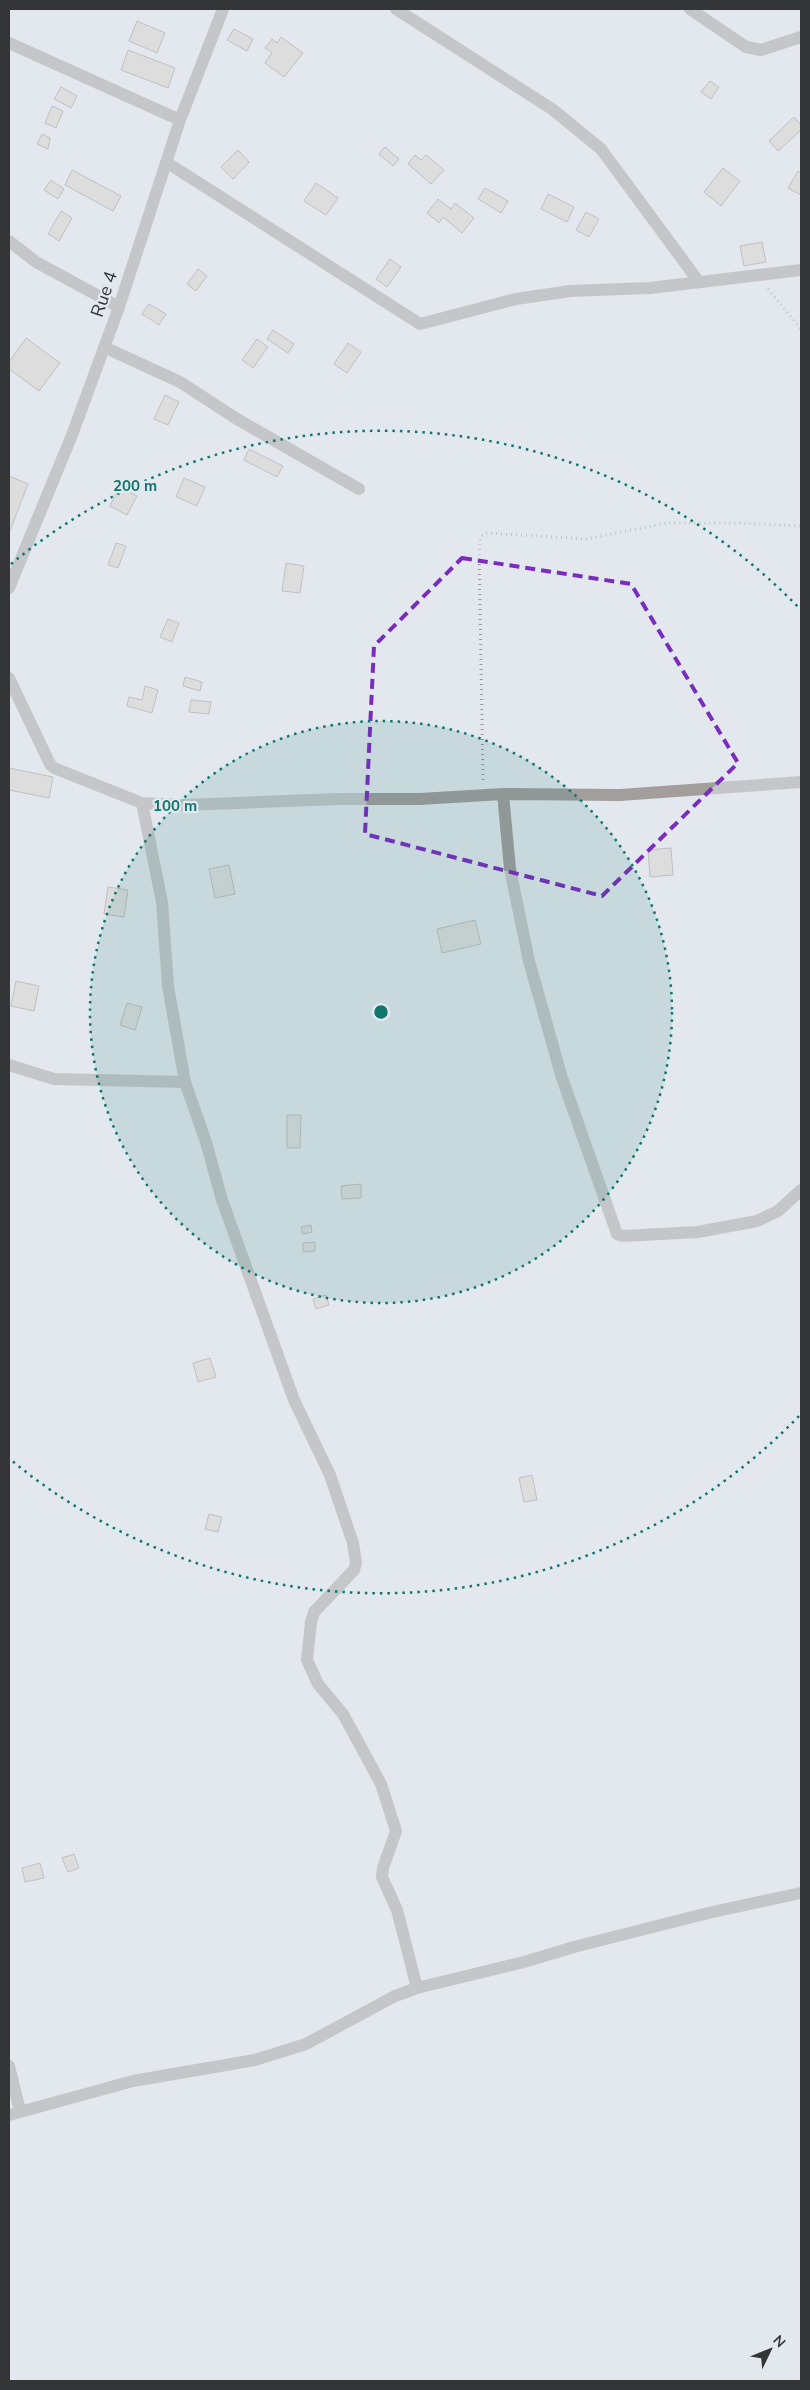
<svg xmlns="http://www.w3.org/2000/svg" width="810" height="2390" viewBox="0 0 810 2390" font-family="'Nunito Sans',sans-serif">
<rect width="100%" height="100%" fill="#e2e8ee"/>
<path fill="#d7d0cb" stroke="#96908b" d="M 137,21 L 165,33 L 157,53 L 129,41 Z
M 234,29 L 253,39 L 247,51 L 227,40 Z
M 281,37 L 303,53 L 284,77 L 265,63 L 272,53 L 265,48 L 272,39 L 277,43 Z
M 128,50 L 175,68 L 168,88 L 121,70 Z
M 710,81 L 719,87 L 711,99 L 701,92 Z
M 61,87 L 77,96 L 71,108 L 54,99 Z
M 52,106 L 63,111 L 56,128 L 45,123 Z
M 794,117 L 801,125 L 801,130 L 778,151 L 769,141 Z
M 42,134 L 50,138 L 48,149 L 37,144 Z
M 385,147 L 399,159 L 393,166 L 379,154 Z
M 238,150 L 249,162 L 233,179 L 221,167 Z
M 415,155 L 421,160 L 426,155 L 444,170 L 431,184 L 408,164 Z
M 723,168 L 740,181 L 721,206 L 704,192 Z
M 72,170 L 121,196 L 113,211 L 65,185 Z
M 798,171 L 801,173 L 801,195 L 788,188 Z
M 51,180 L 64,189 L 58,199 L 44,190 Z
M 316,183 L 338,198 L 326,215 L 304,201 Z
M 485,188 L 508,201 L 501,213 L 478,199 Z
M 548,194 L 574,207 L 567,222 L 541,209 Z
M 438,199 L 451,209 L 455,203 L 474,218 L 462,233 L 443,217 L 439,223 L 427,213 Z
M 61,211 L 72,218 L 59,241 L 48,234 Z
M 586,212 L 599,219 L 589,237 L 576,230 Z
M 762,242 L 766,262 L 744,266 L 740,246 Z
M 390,259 L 401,267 L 387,287 L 376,279 Z
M 198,269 L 207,276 L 196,291 L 187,284 Z
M 149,304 L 166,314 L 159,325 L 142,314 Z
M 273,330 L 294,344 L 288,353 L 267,339 Z
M 26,338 L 60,363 L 39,391 L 9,369 L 9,362 Z
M 257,339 L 268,347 L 253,368 L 242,360 Z
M 348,343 L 361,352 L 347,373 L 334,364 Z
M 165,395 L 179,402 L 168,425 L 154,419 Z
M 249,449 L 283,466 L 277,477 L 244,460 Z
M 9,476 L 28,484 L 9,533 Z
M 184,478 L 205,487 L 197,506 L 176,497 Z
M 119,487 L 137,496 L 127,515 L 110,506 Z
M 116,543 L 126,546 L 118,568 L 108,565 Z
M 286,563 L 304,566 L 300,593 L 282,591 Z
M 168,619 L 179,623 L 172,642 L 160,637 Z
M 185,677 L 202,682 L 200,691 L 183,686 Z
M 145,686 L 158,690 L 152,713 L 127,706 L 129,697 L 142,700 Z
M 191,700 L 211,702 L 209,714 L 189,712 Z
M 9,768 L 53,777 L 49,798 L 9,790 Z
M 671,848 L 673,875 L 650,877 L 648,850 Z
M 229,865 L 235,894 L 215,898 L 209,869 Z
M 108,887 L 128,890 L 124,917 L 104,914 Z
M 475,920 L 481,944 L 442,953 L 437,929 Z
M 16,981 L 39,986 L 34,1011 L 11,1006 Z
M 127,1003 L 142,1007 L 135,1030 L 120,1025 Z
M 287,1115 L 301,1115 L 300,1148 L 287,1148 Z
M 361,1184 L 361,1198 L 342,1199 L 341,1186 Z
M 311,1225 L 312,1232 L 303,1234 L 301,1227 Z
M 315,1242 L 315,1251 L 303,1252 L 303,1243 Z
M 326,1295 L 329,1305 L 316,1309 L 313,1299 Z
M 210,1358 L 216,1377 L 198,1382 L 193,1363 Z
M 532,1475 L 537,1500 L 524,1502 L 519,1478 Z
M 209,1514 L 222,1517 L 218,1532 L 205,1529 Z
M 74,1854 L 79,1868 L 68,1872 L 62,1858 Z
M 40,1863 L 44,1878 L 25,1882 L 22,1868 Z"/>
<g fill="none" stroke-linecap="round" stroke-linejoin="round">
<path stroke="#979ba0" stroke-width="3" stroke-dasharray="1 4" stroke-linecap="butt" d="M 768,289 L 801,329
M 483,780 L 479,548 L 481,536 L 487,533 L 586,539 L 667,523 L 737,523 L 801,526"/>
<path stroke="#a19e9c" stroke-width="12" d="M 396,9 L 552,109 L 601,149 L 699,282
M 690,9 L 746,47 L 761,50 L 801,37
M 9,43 L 180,120
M 166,162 L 420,324 L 516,299 L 570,291 L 650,288 L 801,270
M 9,241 L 36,262 L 119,307
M 104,347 L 180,382 L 237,419 L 359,489
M 9,588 L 72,435 L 119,307 L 180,120 L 223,9
M 9,678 L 50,764 L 54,768 L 142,803 L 185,805 L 338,799 L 420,799 L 503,794 L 620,795 L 801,782
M 503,794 L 510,869 L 529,961 L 562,1078 L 617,1234 L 623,1236 L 698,1232 L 757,1221 L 778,1211 L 801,1190
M 142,803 L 162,902 L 168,986 L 185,1082 L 206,1142 L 222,1200 L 294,1400 L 330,1475 L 353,1543 L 356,1563 L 354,1570 L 314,1612 L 311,1622 L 307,1660 L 318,1684 L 343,1714 L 381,1784 L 396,1831 L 383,1868 L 382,1877 L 397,1910 L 417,1988
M 9,1065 L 54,1079 L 185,1082
M 9,2066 L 20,2111
M 9,2115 L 133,2081 L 255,2060 L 306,2044 L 395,1996 L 417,1988 L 524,1962 L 574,1947 L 708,1913 L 801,1893"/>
</g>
<path d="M0 0H810V2390H0ZM 462,558 L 631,584 L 738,763 L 602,896 L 365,834 L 374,646 Z" fill="#e2e8ee" fill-opacity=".55" fill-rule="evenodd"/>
<path fill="none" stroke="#7b2cbf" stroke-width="4" stroke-dasharray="10 6" stroke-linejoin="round" d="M 462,558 L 631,584 L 738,763 L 602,896 L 365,834 L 374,646 Z"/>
<circle cx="381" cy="1012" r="291" fill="#0f766e" fill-opacity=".12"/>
<g fill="none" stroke="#0f766e" stroke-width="2.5" stroke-dasharray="2.5 5">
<circle cx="381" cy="1012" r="291"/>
<path d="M799 1416A581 581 0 0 1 11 1460M11 564A581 581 0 0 1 799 608"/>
</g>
<g text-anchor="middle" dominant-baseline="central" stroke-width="4.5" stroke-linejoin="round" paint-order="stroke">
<g font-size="18" fill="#333537" stroke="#e2e8ee">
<text transform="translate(104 294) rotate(-71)">Rue 4</text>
</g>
</g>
<circle cx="381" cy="1012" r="8" fill="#0f766e" stroke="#e2e8ee" stroke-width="2.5"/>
<g font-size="15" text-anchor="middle" font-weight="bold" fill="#0f766e" stroke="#e2e8ee" stroke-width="4.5" stroke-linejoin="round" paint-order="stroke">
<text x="135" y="491">200 m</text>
<text x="175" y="811">100 m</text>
</g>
<rect width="810" height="2390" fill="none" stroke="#333537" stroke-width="20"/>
<g transform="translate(770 2350) rotate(47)" stroke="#e2e8ee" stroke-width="4" paint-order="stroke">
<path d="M0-4L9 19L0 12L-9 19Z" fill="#333537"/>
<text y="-8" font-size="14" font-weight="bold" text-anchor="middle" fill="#333537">N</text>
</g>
</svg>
